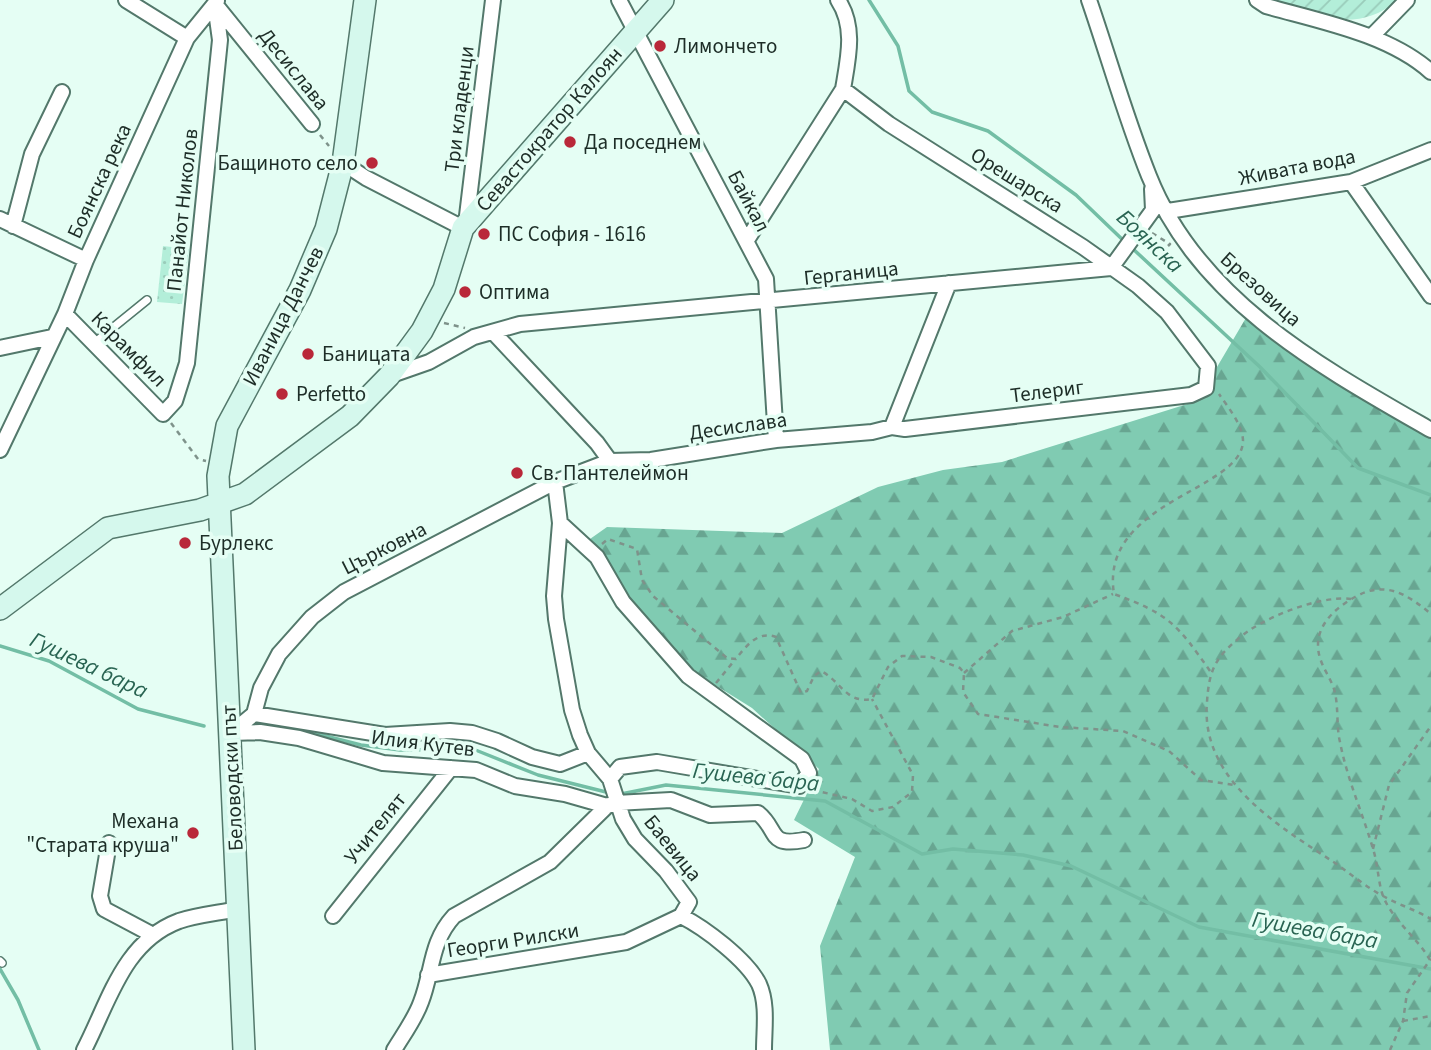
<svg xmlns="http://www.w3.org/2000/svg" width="1431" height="1050" viewBox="0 0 1431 1050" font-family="'Source Sans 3',sans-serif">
<defs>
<pattern id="forest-firs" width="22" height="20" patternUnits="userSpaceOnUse" patternTransform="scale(1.75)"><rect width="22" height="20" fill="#80cbb2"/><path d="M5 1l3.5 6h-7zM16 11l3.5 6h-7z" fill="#68a591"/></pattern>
<pattern id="park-dots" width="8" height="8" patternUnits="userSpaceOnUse" patternTransform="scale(1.75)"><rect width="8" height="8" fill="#b3eed9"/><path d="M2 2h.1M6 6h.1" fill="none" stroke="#9accba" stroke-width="1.8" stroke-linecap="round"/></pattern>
<pattern id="garden-furrows" width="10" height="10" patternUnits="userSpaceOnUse" patternTransform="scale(1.75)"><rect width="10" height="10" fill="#b3eed9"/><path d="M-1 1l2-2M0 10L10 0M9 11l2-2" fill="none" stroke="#9accba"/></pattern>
</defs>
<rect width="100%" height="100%" fill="#e5fef4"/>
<path fill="url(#forest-firs)" d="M 1250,311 L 1431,430 L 1431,1050 L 830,1050 L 820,946 L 855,857 L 794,820 L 819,769 L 752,708 L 699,675 L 625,596 L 590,539 L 607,527 L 782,533 L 878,487 L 943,470 L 1002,462 L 1197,401 Z"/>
<path fill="url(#park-dots)" d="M 163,246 L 189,249 L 182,304 L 157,302 Z"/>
<path fill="url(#garden-furrows)" d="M 1262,0 L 1397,0 C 1357,37 1308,13 1262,0 Z"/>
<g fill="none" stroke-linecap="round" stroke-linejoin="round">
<path stroke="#73bea5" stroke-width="3.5" d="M 869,0 L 898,46 L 909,91 L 932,112 L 988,131 L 1076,195 L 1126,243
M 1132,248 L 1260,367 L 1358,468 L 1431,495
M 0,646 L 49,661 L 138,709 L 204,726
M 267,726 L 302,730 L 361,745 L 400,750 L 473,749 L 538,775 L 610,793
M 621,794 L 666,785 L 825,801 L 922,854 L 953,849 L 1023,855 L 1071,866 L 1199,927 L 1431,969
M 0,969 L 18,1000 L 39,1050"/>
<defs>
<path id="lane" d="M 94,343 L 147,300
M 0,961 L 2,963"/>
<path id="street" d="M 126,0 L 187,38
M 619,0 L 766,279 L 776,440
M 1089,0 C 1109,58 1126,119 1149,176 C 1198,300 1321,367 1431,430
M 1257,0 L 1266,6 C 1319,21 1389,34 1431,72
M 215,4 L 312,124
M 1372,36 L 1407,0
M 343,163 L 366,178 L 463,228
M 1351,182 L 1431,296
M 1168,211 L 1351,182 L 1431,150
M 0,219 L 86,260
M 466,224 L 493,0
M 13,226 L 32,154 L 62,92
M 747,240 L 843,89
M 1111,268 L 1153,210 L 1152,189
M 65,314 L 163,414 L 175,401 L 187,363 L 220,40 L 215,4
M 493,332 L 597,443 L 610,461
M 0,348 L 52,337
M 389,376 L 429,362 L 474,337 L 520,324 L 1111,268
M 892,427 L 949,283
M 0,450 L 65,314 L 86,260 L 187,38 L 217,1
M 555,482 L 560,523 L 554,596 L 556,619 L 572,710 L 580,735 L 588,753 L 610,779 L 623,819 L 635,839 L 666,871 L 689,902 L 681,916 C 705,928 747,960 759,984 C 768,1004 764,1029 764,1050
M 560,523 L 597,557 L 623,602 L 688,676 L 802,759 L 809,773 L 799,786 L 657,762 L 620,767 L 610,779
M 254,714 L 385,735 L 450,731 L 472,733 L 497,741 L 532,757 L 560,764 L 588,753
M 231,733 L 254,714 L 261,688 L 279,654 L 312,617 L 344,592 L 555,482 L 610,461 L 651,460 L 776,440 L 872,432 L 892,427 L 905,429 L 1191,395 L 1206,388 L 1208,366 L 1167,312 L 1138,286 L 1083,247 L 889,124 L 843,89 C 848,59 856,27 838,0
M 231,733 L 260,732 L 299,738 L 383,763 L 476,770 L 515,786 L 565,794 L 607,806
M 109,843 L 100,896 L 104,909 L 153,935
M 333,916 L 451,768
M 428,975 L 626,942 L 681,916
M 84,1050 C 109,1002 123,942 179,921 C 197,915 219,913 238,909
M 394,1050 C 403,1035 415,1019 421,1002 C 433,971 430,942 454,916 L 550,862 L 607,806 L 616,803 L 671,800 L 710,815 L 758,813 C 779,830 767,847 804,840"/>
<path id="secondary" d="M 0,609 L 108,528 L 200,510 L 245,494 L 350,416 L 389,376 L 422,331 L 444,289 L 463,228 L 663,0
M 244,1050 L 218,476 L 227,426 L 300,290 L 326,229 L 343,163 L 365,0"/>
</defs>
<use href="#lane" stroke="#53786b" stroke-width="10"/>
<use href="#street" stroke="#53786b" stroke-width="18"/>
<use href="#secondary" stroke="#53786b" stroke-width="24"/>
<path stroke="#7e928a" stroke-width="2.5" stroke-dasharray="5 5" stroke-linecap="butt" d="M 320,135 L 329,146
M 1152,233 L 1170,244 L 1168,246
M 444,323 L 465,328
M 171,423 L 198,459 L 206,461
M 602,544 L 608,539 L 637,549 L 642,580 L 653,596 L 727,658 L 736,659 C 745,647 758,630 776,637 L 801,693 L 807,691 L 814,676 L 821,671 C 841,681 846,704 872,699 L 888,667 L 902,656 L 931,657 L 960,668 L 964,673 L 963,692 L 978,714 L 1060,727 L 1123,731 L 1169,751 L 1201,780 L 1235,785
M 1351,599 C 1320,595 1261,618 1238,639 C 1214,659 1209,672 1207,702 C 1200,780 1279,826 1335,863 C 1351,874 1366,887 1383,896 C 1399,905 1416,910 1431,919
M 1210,671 C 1177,624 1169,614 1114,594 C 1099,501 1242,491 1243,441 C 1243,425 1227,406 1219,394
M 964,673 L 1012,631 L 1063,617 L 1113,594
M 716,683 L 734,661
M 813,790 L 852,799 L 872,811 L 893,807 L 912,792 L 913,775 L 872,699
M 1373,849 L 1389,785 L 1431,726
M 1403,1021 L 1431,1016
M 1390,1050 L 1403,1021 L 1407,993 L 1430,960 C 1417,937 1393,921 1383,896 C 1378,882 1378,864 1373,849 C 1363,814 1347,779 1340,742 C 1336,726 1339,706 1334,689 C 1329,674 1318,663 1318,645 C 1318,623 1337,607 1355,597 C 1385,580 1407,594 1431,614"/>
<use href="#lane" stroke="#fff" stroke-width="7"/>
<use href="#street" stroke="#fff" stroke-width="14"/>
<use href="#secondary" stroke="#d5f8ed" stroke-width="21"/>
</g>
<g fill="#b92839" stroke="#e5fef4" stroke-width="2.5">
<circle cx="660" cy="46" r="7"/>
<circle cx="570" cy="142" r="7"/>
<circle cx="372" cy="163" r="7"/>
<circle cx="484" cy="234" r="7"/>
<circle cx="465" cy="292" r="7"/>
<circle cx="308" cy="354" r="7"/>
<circle cx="282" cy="394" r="7"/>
<circle cx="517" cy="473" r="7"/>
<circle cx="185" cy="543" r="7"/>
<circle cx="193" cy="833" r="7"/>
</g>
<g text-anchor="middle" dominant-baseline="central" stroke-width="7" stroke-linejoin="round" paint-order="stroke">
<g font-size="21" fill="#1d2d27" stroke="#e5fef4" text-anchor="start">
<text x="674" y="46">Лимончето</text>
<text x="584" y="142">Да поседнем</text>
<text x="358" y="163" text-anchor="end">Бащиното село</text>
<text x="498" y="234">ПС София - 1616</text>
<text x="479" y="292">Оптима</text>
<text x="322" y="354">Баницата</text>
<text x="296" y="394">Perfetto</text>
<text x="531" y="473">Св. Пантелеймон</text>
<text x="199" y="543">Бурлекс</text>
<text x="179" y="821" text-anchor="end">Механа<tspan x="179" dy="24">"Старата круша"</tspan></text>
</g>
<g font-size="21" fill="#1d2d27" stroke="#e5fef4">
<text transform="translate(294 69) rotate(51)">Десислава</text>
<text transform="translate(459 109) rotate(-83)">Три кладенци</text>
<text transform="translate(549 129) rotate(-49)">Севастократор Калоян</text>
<text transform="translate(1297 167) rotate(-11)">Живата вода</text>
<text transform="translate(1017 180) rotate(32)">Орешарска</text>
<text transform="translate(99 181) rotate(-65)">Боянска река</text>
<text transform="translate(749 201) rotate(62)">Байкал</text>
<text transform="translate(182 210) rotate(-84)">Панайот Николов</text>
<text transform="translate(851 273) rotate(-6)">Герганица</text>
<text transform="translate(1261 289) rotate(42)">Брезовица</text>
<text transform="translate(283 316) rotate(-63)">Иваница Данчев</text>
<text transform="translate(129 349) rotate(45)">Карамфил</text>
<text transform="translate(1047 391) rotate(-7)">Телериг</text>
<text transform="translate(738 426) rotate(-8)">Десислава</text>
<text transform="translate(384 548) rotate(-27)">Църковна</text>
<text transform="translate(423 743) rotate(7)">Илия Кутев</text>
<text transform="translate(232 778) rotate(-93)">Беловодски път</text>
<text transform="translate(375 828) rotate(-51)">Учителят</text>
<text transform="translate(673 848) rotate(51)">Баевица</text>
<text transform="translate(513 940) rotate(-9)">Георги Рилски</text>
</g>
<g font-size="23" font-style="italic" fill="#296452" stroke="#e5fef4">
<text transform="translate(1150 241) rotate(43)">Боянска</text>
<text transform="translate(89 665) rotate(25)">Гушева бара</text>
<text transform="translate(756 777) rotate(6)">Гушева бара</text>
<text transform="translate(1315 930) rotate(10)">Гушева бара</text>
</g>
</g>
</svg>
